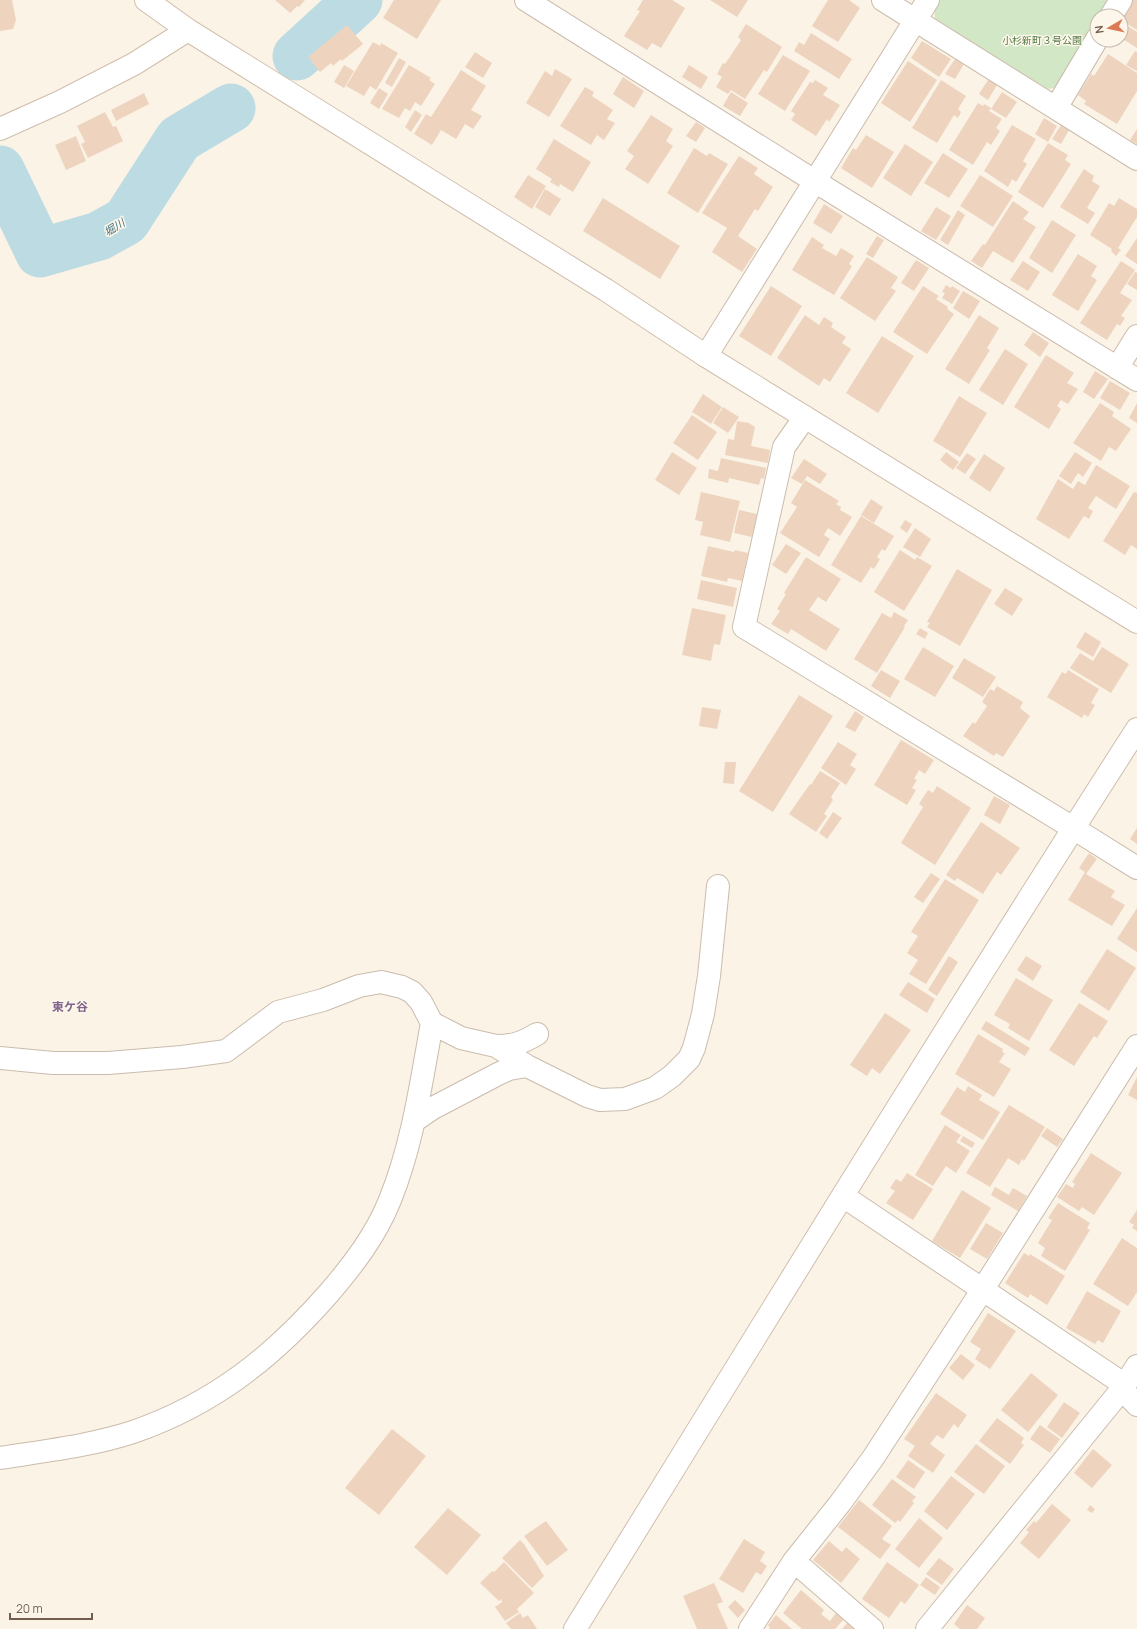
<svg xmlns="http://www.w3.org/2000/svg" width="1137" height="1629" viewBox="0 0 1137 1629" font-family="Manrope,'Noto Sans JP',sans-serif">
<rect width="100%" height="100%" fill="#faf3e6"/>
<path fill="#d1e7c5" d="M 939,0 L 1112,0 L 1102,16 L 1097,16 L 1097,25 L 1059,87 L 1048,89 L 935,19 L 934,8 Z"/>
<g fill="none" stroke-linecap="round" stroke-linejoin="round">
<path stroke="#bcdbe2" stroke-width="49" d="M 297,56 L 358,0
M 0,170 L 40,253 L 99,236 L 126,221 L 179,139 L 231,108"/>
</g>
<path fill="#eed4bf" d="M 0,0 L 12,0 L 16,20 L 13,29 L 0,31 Z
M 275,0 L 305,0 L 299,7 L 297,6 L 290,13 Z
M 394,0 L 441,0 L 417,39 L 383,18 Z
M 643,0 L 672,0 L 685,8 L 661,48 L 652,43 L 647,50 L 624,36 L 640,11 L 637,10 Z
M 710,0 L 748,0 L 737,17 Z
M 828,0 L 849,0 L 860,8 L 838,42 L 812,26 Z
M 1132,0 L 1137,0 L 1137,30 L 1121,20 Z
M 1121,22 L 1137,32 L 1137,48 L 1121,38 Z
M 746,24 L 782,47 L 767,72 L 764,70 L 745,99 L 731,90 L 728,94 L 716,87 L 722,77 L 717,74 L 723,63 L 725,64 L 741,40 L 738,37 Z
M 347,25 L 363,44 L 342,61 L 341,59 L 333,66 L 331,63 L 320,72 L 308,57 Z
M 811,33 L 852,59 L 839,79 L 794,51 L 799,42 L 804,45 Z
M 922,41 L 951,59 L 939,77 L 911,58 Z
M 373,42 L 380,46 L 381,43 L 398,53 L 376,90 L 370,86 L 364,96 L 346,86 Z
M 1135,51 L 1137,52 L 1137,71 L 1126,65 Z
M 475,52 L 492,63 L 483,78 L 465,67 Z
M 1108,54 L 1137,73 L 1137,91 L 1117,124 L 1084,104 L 1086,101 L 1078,95 L 1091,74 L 1094,76 Z
M 783,55 L 810,71 L 785,111 L 758,94 Z
M 399,58 L 406,62 L 392,87 L 385,83 Z
M 955,59 L 964,64 L 955,79 L 945,74 Z
M 908,61 L 937,80 L 910,122 L 881,103 Z
M 344,65 L 354,71 L 344,88 L 334,82 Z
M 409,65 L 431,78 L 429,80 L 435,84 L 421,106 L 415,102 L 410,111 L 405,108 L 399,118 L 382,109 Z
M 689,65 L 708,77 L 701,89 L 682,77 Z
M 555,69 L 572,79 L 549,117 L 526,103 L 545,71 L 552,76 Z
M 461,70 L 486,86 L 471,110 L 482,116 L 473,129 L 465,124 L 456,139 L 441,130 L 432,145 L 414,134 L 426,114 L 431,117 Z
M 623,77 L 644,91 L 634,108 L 613,94 Z
M 815,80 L 828,88 L 823,95 L 840,105 L 829,122 L 827,119 L 816,136 L 791,120 L 795,114 L 791,111 L 810,82 L 813,83 Z
M 941,80 L 966,96 L 958,109 L 961,112 L 958,118 L 954,115 L 937,143 L 912,128 Z
M 988,80 L 997,85 L 988,100 L 979,94 Z
M 585,87 L 594,92 L 592,96 L 613,110 L 607,119 L 615,123 L 604,140 L 597,135 L 591,145 L 560,126 Z
M 379,88 L 388,94 L 379,109 L 370,103 Z
M 731,92 L 748,103 L 740,116 L 723,106 Z
M 1002,92 L 1017,102 L 1006,118 L 991,109 Z
M 144,93 L 149,104 L 116,121 L 111,110 Z
M 978,103 L 983,106 L 984,104 L 991,108 L 989,111 L 1002,119 L 996,128 L 1000,131 L 991,145 L 987,142 L 973,165 L 949,150 Z
M 415,110 L 422,115 L 411,132 L 405,127 Z
M 105,112 L 113,127 L 116,126 L 123,141 L 88,158 L 81,144 L 85,142 L 77,126 Z
M 651,115 L 673,129 L 666,141 L 673,146 L 648,184 L 625,169 L 634,156 L 627,151 Z
M 1044,118 L 1057,126 L 1048,142 L 1035,134 Z
M 696,122 L 705,128 L 696,142 L 686,136 Z
M 1012,125 L 1036,139 L 1023,161 L 1027,164 L 1016,182 L 1012,179 L 1008,187 L 984,171 Z
M 1061,125 L 1069,130 L 1061,144 L 1052,139 Z
M 1137,129 L 1137,144 L 1130,140 Z
M 866,135 L 894,152 L 872,188 L 841,168 L 853,148 L 856,150 Z
M 76,136 L 86,161 L 66,170 L 55,145 Z
M 554,139 L 591,162 L 573,192 L 560,184 L 559,187 L 550,182 L 552,179 L 536,169 Z
M 1048,143 L 1068,155 L 1065,160 L 1071,164 L 1043,208 L 1018,192 Z
M 905,144 L 933,162 L 911,196 L 883,178 Z
M 694,148 L 707,156 L 709,153 L 728,164 L 698,213 L 667,193 Z
M 943,153 L 968,169 L 949,198 L 924,183 Z
M 739,156 L 758,168 L 754,174 L 773,187 L 758,211 L 755,209 L 738,236 L 757,249 L 742,272 L 712,252 L 727,228 L 702,213 Z
M 1084,169 L 1094,176 L 1092,181 L 1100,186 L 1087,208 L 1095,213 L 1088,224 L 1060,207 Z
M 528,175 L 546,186 L 532,209 L 514,197 Z
M 980,175 L 1013,196 L 993,227 L 960,206 Z
M 545,189 L 561,199 L 550,216 L 535,207 Z
M 603,198 L 680,246 L 660,279 L 583,231 Z
M 1119,198 L 1137,209 L 1137,217 L 1118,248 L 1121,250 L 1116,256 L 1111,251 L 1112,249 L 1090,235 L 1109,203 L 1114,206 Z
M 1013,201 L 1029,212 L 1023,219 L 1036,227 L 1013,263 L 993,251 L 982,268 L 971,261 L 983,244 L 985,245 Z
M 824,204 L 843,216 L 831,234 L 813,223 Z
M 936,207 L 951,216 L 936,240 L 921,231 Z
M 958,210 L 965,215 L 948,245 L 940,240 Z
M 1052,220 L 1076,235 L 1052,273 L 1029,258 Z
M 877,236 L 884,240 L 873,258 L 866,254 Z
M 812,237 L 824,245 L 822,248 L 836,256 L 841,248 L 854,256 L 849,264 L 852,266 L 834,295 L 792,270 Z
M 1137,238 L 1137,264 L 1125,256 Z
M 1078,254 L 1097,266 L 1091,276 L 1097,280 L 1078,311 L 1052,295 Z
M 867,257 L 898,277 L 891,288 L 896,291 L 875,321 L 840,298 Z
M 916,260 L 929,268 L 914,291 L 901,283 Z
M 1023,261 L 1040,272 L 1028,291 L 1010,280 Z
M 1121,261 L 1135,270 L 1120,293 L 1132,300 L 1121,316 L 1125,318 L 1120,326 L 1117,324 L 1107,340 L 1080,323 Z
M 1135,272 L 1137,273 L 1137,290 L 1127,284 Z
M 946,285 L 951,288 L 952,286 L 960,291 L 952,304 L 942,298 L 945,293 L 942,292 Z
M 771,286 L 802,306 L 771,356 L 739,336 Z
M 923,286 L 939,296 L 936,299 L 948,307 L 947,309 L 954,314 L 927,354 L 893,332 Z
M 963,291 L 980,301 L 969,319 L 953,308 Z
M 805,315 L 819,325 L 824,317 L 833,323 L 831,327 L 846,337 L 842,343 L 851,349 L 830,382 L 824,378 L 819,386 L 777,358 Z
M 979,315 L 999,328 L 987,348 L 990,350 L 969,384 L 945,369 Z
M 1033,332 L 1049,343 L 1040,357 L 1024,345 Z
M 882,336 L 914,356 L 878,413 L 846,393 Z
M 1005,349 L 1028,364 L 1003,405 L 979,390 Z
M 1046,355 L 1074,373 L 1067,383 L 1078,389 L 1068,404 L 1061,400 L 1057,406 L 1061,409 L 1049,429 L 1014,407 Z
M 1095,371 L 1108,379 L 1094,399 L 1083,392 Z
M 1110,381 L 1130,393 L 1120,410 L 1100,398 Z
M 703,394 L 722,407 L 711,424 L 692,412 Z
M 959,396 L 987,413 L 960,457 L 933,441 Z
M 1100,403 L 1114,412 L 1112,416 L 1131,429 L 1116,451 L 1109,447 L 1101,461 L 1073,443 Z
M 1137,403 L 1137,423 L 1129,418 Z
M 723,407 L 739,417 L 728,433 L 713,423 Z
M 692,415 L 717,432 L 698,460 L 673,443 Z
M 737,421 L 749,423 L 755,427 L 751,446 L 770,450 L 768,463 L 725,455 L 728,439 L 734,440 Z
M 672,452 L 697,468 L 679,495 L 655,480 Z
M 946,452 L 959,462 L 953,470 L 940,460 Z
M 1075,452 L 1092,463 L 1083,477 L 1078,473 L 1071,484 L 1059,476 Z
M 967,453 L 976,459 L 965,474 L 956,468 Z
M 984,454 L 1005,468 L 990,492 L 969,478 Z
M 721,458 L 766,468 L 764,479 L 761,478 L 759,485 L 729,478 L 728,483 L 708,478 L 709,469 L 718,471 Z
M 804,459 L 827,474 L 820,484 L 807,476 L 802,484 L 791,478 Z
M 1096,465 L 1130,486 L 1116,509 L 1096,496 L 1088,508 L 1093,511 L 1089,519 L 1084,516 L 1069,539 L 1036,519 L 1058,479 L 1073,489 L 1078,481 L 1085,485 Z
M 805,480 L 839,501 L 836,504 L 841,507 L 840,510 L 852,517 L 840,536 L 828,528 L 824,535 L 830,539 L 819,557 L 780,533 L 797,507 L 791,503 Z
M 701,492 L 740,501 L 730,542 L 700,535 L 703,522 L 695,520 Z
M 1134,492 L 1137,493 L 1137,549 L 1131,545 L 1125,555 L 1103,541 Z
M 871,499 L 883,507 L 874,523 L 861,515 Z
M 739,510 L 757,514 L 752,537 L 734,533 Z
M 861,516 L 894,536 L 885,551 L 882,549 L 877,557 L 880,559 L 874,569 L 871,567 L 861,583 L 831,565 Z
M 905,520 L 912,524 L 907,533 L 900,528 Z
M 915,528 L 931,539 L 920,557 L 903,547 Z
M 786,544 L 801,553 L 786,574 L 772,565 Z
M 708,546 L 734,552 L 735,550 L 748,553 L 742,581 L 728,578 L 727,582 L 701,576 Z
M 900,550 L 915,560 L 917,557 L 932,566 L 904,611 L 874,592 Z
M 806,557 L 841,579 L 826,602 L 818,597 L 809,610 L 840,629 L 826,651 L 791,629 L 788,634 L 771,624 L 780,611 L 777,609 L 786,594 L 784,593 Z
M 957,569 L 992,590 L 960,646 L 927,627 L 930,623 L 927,622 Z
M 701,580 L 737,588 L 733,607 L 697,599 Z
M 1005,588 L 1023,599 L 1012,616 L 994,604 Z
M 692,608 L 726,615 L 720,645 L 714,644 L 711,661 L 682,655 Z
M 894,612 L 908,620 L 904,626 L 905,627 L 877,673 L 854,659 L 882,613 L 891,618 Z
M 920,628 L 928,633 L 925,639 L 916,634 Z
M 1085,632 L 1101,642 L 1093,657 L 1076,647 Z
M 923,647 L 954,666 L 935,697 L 904,679 Z
M 1102,647 L 1129,664 L 1111,693 L 1070,668 L 1080,653 L 1093,661 Z
M 964,658 L 996,677 L 983,697 L 952,678 Z
M 881,670 L 900,681 L 890,698 L 871,686 Z
M 1068,670 L 1099,689 L 1091,703 L 1095,705 L 1088,717 L 1084,714 L 1082,718 L 1047,697 L 1062,672 L 1066,674 Z
M 997,686 L 1023,702 L 1020,708 L 1030,716 L 1003,757 L 996,753 L 994,756 L 963,736 L 973,722 L 975,724 L 987,706 L 982,702 L 990,689 L 994,691 Z
M 799,695 L 833,716 L 773,812 L 739,791 Z
M 702,707 L 721,710 L 717,729 L 699,726 Z
M 855,711 L 864,717 L 855,732 L 845,727 Z
M 901,740 L 934,760 L 925,774 L 919,770 L 914,779 L 917,780 L 912,788 L 916,790 L 907,805 L 874,785 Z
M 838,742 L 857,754 L 850,765 L 856,769 L 846,785 L 821,768 Z
M 725,762 L 736,762 L 734,784 L 723,783 Z
M 820,771 L 840,783 L 831,797 L 833,800 L 824,814 L 827,816 L 816,832 L 789,814 L 810,784 L 811,785 Z
M 937,786 L 971,808 L 935,865 L 901,843 L 923,807 L 919,804 L 928,790 L 933,793 Z
M 994,796 L 1010,805 L 1000,824 L 984,815 Z
M 833,812 L 842,818 L 827,839 L 819,833 Z
M 981,822 L 1020,848 L 1001,875 L 997,872 L 983,894 L 957,878 L 955,881 L 946,875 Z
M 1137,828 L 1137,844 L 1130,839 Z
M 1089,853 L 1097,859 L 1086,874 L 1115,891 L 1111,897 L 1125,905 L 1112,926 L 1068,900 L 1085,872 L 1079,868 Z
M 931,873 L 940,879 L 923,903 L 914,897 Z
M 945,879 L 979,900 L 926,984 L 909,974 L 918,960 L 907,953 L 918,936 L 911,932 Z
M 1137,908 L 1137,952 L 1117,939 Z
M 1107,949 L 1136,968 L 1109,1011 L 1080,992 Z
M 949,956 L 958,962 L 937,996 L 928,990 Z
M 1026,956 L 1042,966 L 1033,981 L 1017,970 Z
M 1016,978 L 1053,1000 L 1029,1041 L 1008,1028 L 1010,1024 L 994,1015 Z
M 908,982 L 935,999 L 927,1013 L 899,995 Z
M 1079,1003 L 1108,1021 L 1097,1038 L 1094,1036 L 1074,1066 L 1049,1050 Z
M 885,1013 L 911,1030 L 880,1074 L 872,1068 L 867,1076 L 850,1065 Z
M 986,1021 L 1030,1048 L 1025,1056 L 981,1029 Z
M 978,1034 L 1003,1049 L 1002,1052 L 1005,1053 L 999,1062 L 1011,1069 L 994,1097 L 955,1074 Z
M 1137,1077 L 1137,1100 L 1128,1095 Z
M 968,1086 L 982,1095 L 979,1100 L 1000,1112 L 983,1140 L 940,1114 L 957,1087 L 965,1092 Z
M 1009,1105 L 1045,1127 L 1024,1161 L 1022,1159 L 1019,1165 L 1008,1158 L 990,1187 L 966,1173 Z
M 945,1125 L 961,1135 L 956,1142 L 970,1151 L 956,1173 L 946,1166 L 933,1186 L 915,1175 Z
M 1047,1128 L 1063,1139 L 1057,1147 L 1041,1136 Z
M 963,1136 L 975,1143 L 972,1148 L 960,1141 Z
M 1091,1153 L 1122,1173 L 1094,1215 L 1082,1207 L 1079,1211 L 1057,1197 L 1066,1184 L 1073,1188 L 1075,1184 L 1072,1182 Z
M 907,1173 L 933,1189 L 913,1220 L 886,1203 L 895,1191 L 890,1188 L 896,1179 L 901,1182 Z
M 995,1187 L 1009,1195 L 1013,1188 L 1027,1196 L 1018,1211 L 991,1195 Z
M 962,1190 L 991,1208 L 960,1258 L 932,1241 Z
M 1058,1203 L 1090,1223 L 1087,1228 L 1090,1230 L 1065,1271 L 1041,1256 L 1045,1248 L 1038,1243 L 1052,1220 L 1048,1218 Z
M 1137,1210 L 1137,1231 L 1132,1228 L 1134,1225 L 1129,1222 Z
M 986,1223 L 1003,1233 L 987,1259 L 970,1249 Z
M 1122,1238 L 1137,1248 L 1137,1292 L 1128,1306 L 1093,1284 Z
M 1024,1253 L 1029,1256 L 1030,1254 L 1065,1276 L 1047,1305 L 1030,1294 L 1028,1298 L 1005,1283 Z
M 1087,1291 L 1121,1311 L 1103,1343 L 1098,1340 L 1095,1344 L 1066,1328 Z
M 988,1313 L 1016,1331 L 990,1369 L 975,1359 L 981,1349 L 970,1342 Z
M 961,1354 L 975,1365 L 963,1380 L 949,1368 Z
M 1031,1373 L 1058,1395 L 1028,1432 L 1001,1410 Z
M 936,1393 L 967,1415 L 958,1428 L 954,1424 L 943,1439 L 937,1435 L 930,1444 L 945,1455 L 933,1473 L 908,1456 L 915,1446 L 904,1439 Z
M 1064,1402 L 1080,1413 L 1062,1438 L 1047,1427 Z
M 997,1418 L 1024,1438 L 1021,1443 L 1024,1445 L 1010,1464 L 979,1441 Z
M 1040,1425 L 1060,1439 L 1050,1453 L 1030,1439 Z
M 392,1429 L 426,1456 L 379,1515 L 345,1488 Z
M 976,1444 L 1005,1466 L 984,1494 L 954,1472 Z
M 1093,1449 L 1112,1465 L 1092,1488 L 1074,1473 Z
M 908,1460 L 925,1472 L 914,1489 L 896,1477 Z
M 951,1476 L 975,1494 L 947,1530 L 924,1511 Z
M 892,1479 L 916,1497 L 912,1501 L 914,1503 L 900,1522 L 898,1520 L 895,1523 L 872,1505 Z
M 859,1500 L 892,1526 L 882,1539 L 891,1545 L 880,1559 L 838,1527 Z
M 1052,1504 L 1071,1520 L 1039,1559 L 1020,1543 L 1029,1532 L 1026,1530 L 1034,1521 L 1036,1523 Z
M 1090,1505 L 1095,1509 L 1092,1513 L 1087,1510 Z
M 448,1508 L 481,1535 L 447,1575 L 414,1547 Z
M 919,1518 L 943,1538 L 919,1568 L 895,1549 Z
M 546,1521 L 568,1550 L 547,1566 L 524,1536 Z
M 744,1539 L 765,1552 L 760,1561 L 767,1566 L 761,1575 L 756,1572 L 743,1593 L 719,1579 Z
M 520,1540 L 524,1544 L 544,1576 L 532,1588 L 502,1558 Z
M 829,1541 L 842,1552 L 846,1547 L 860,1559 L 841,1583 L 813,1560 Z
M 939,1558 L 954,1569 L 942,1585 L 926,1574 Z
M 504,1562 L 534,1593 L 517,1609 L 519,1612 L 505,1621 L 495,1607 L 502,1602 L 501,1599 L 499,1601 L 480,1583 L 492,1571 L 494,1572 Z
M 887,1562 L 919,1585 L 905,1604 L 901,1601 L 889,1618 L 862,1599 Z
M 926,1577 L 940,1587 L 935,1595 L 920,1585 Z
M 714,1583 L 723,1602 L 717,1604 L 728,1629 L 697,1629 L 683,1596 Z
M 801,1590 L 824,1610 L 821,1614 L 830,1621 L 836,1613 L 844,1619 L 835,1629 L 802,1629 L 783,1613 Z
M 735,1600 L 745,1610 L 738,1618 L 728,1607 Z
M 967,1605 L 985,1618 L 977,1629 L 960,1629 L 954,1624 Z
M 520,1613 L 523,1618 L 528,1615 L 537,1629 L 511,1629 L 506,1623 Z
M 776,1615 L 792,1629 L 769,1629 L 770,1628 L 768,1625 Z
M 848,1622 L 856,1629 L 842,1629 Z"/>
<g fill="none" stroke-linecap="round" stroke-linejoin="round">
<defs>
<path id="street" d="M 526,0 L 816,182 L 1137,380
M 883,0 L 1137,159
M 1111,16 L 1121,0
M 1056,108 L 1097,39
M 706,356 L 928,0
M 1117,368 L 1137,336
M 805,417 L 784,447 L 744,627 L 1073,828 L 1137,868
M 496,1046 C 513,1046 522,1043 537,1034
M 0,1058 L 53,1063 L 108,1063 L 182,1057 L 226,1051 L 278,1012 L 323,1000 L 359,986 L 381,982 L 402,987 L 412,992 L 421,1002 L 432,1023 L 461,1038 L 496,1046 L 527,1066 L 587,1096 L 600,1100 L 625,1099 L 655,1088 L 672,1076 L 689,1059 L 694,1048 L 703,1014 L 709,976 L 718,886
M 414,1121 L 433,1108 L 498,1074 L 509,1069 L 527,1066
M 843,1196 L 1125,1385
M 1122,1389 L 1137,1405
M 0,1458 C 44,1451 90,1446 133,1432 C 214,1404 273,1357 329,1293 C 353,1265 376,1235 390,1200 C 413,1143 421,1083 432,1023
M 750,1629 L 794,1561
M 872,1629 L 794,1561 L 841,1502 L 873,1458 L 983,1289 L 1137,1046
M 927,1629 L 1122,1389 L 1137,1366"/>
<path id="secondary" d="M 146,0 L 188,30
M 0,129 L 60,102 L 134,64 L 188,30 L 606,290 L 706,356 L 1137,622
M 575,1629 C 761,1328 946,1026 1137,729"/>
</defs>
<use href="#street" stroke="#cbbcad" stroke-width="24"/>
<use href="#secondary" stroke="#d0bead" stroke-width="24"/>
<use href="#street" stroke="#fff" stroke-width="22"/>
<use href="#secondary" stroke="#fff" stroke-width="22"/>
</g>
<g text-anchor="middle" dominant-baseline="central" stroke-width="3" stroke-linejoin="round" paint-order="stroke">
<g font-size="10" fill="#547c48" stroke="#fdf7eb">
<text x="1042" y="40">小杉新町３号公園</text>
</g>
<g font-size="11" font-style="italic" fill="#487683" stroke="#fdf7eb">
<text transform="translate(114 227) rotate(-31)">堀川</text>
</g>
<g font-size="12" font-weight="bold" fill="#82658d" stroke="#fdf7eb">
<text x="70" y="1006">東ケ谷</text>
</g>
</g>
<g transform="translate(1109 28) rotate(261)"><circle r="19" fill="#fdf7eb" stroke="#c5b9ac"/>
<path d="M0-3L7 15L0 10L-7 15Z" fill="#db7a54"/>
<text y="-6" font-size="11" font-weight="bold" text-anchor="middle" fill="#715c4d">N</text>
</g>
<path d="M10 1613v6h82v-6" fill="none" stroke="#715c4d" stroke-width="2"/>
<text x="16" y="1613" font-size="12" fill="#715c4d" stroke="#fdf7eb" stroke-width="3" paint-order="stroke">20 m</text>
</svg>
